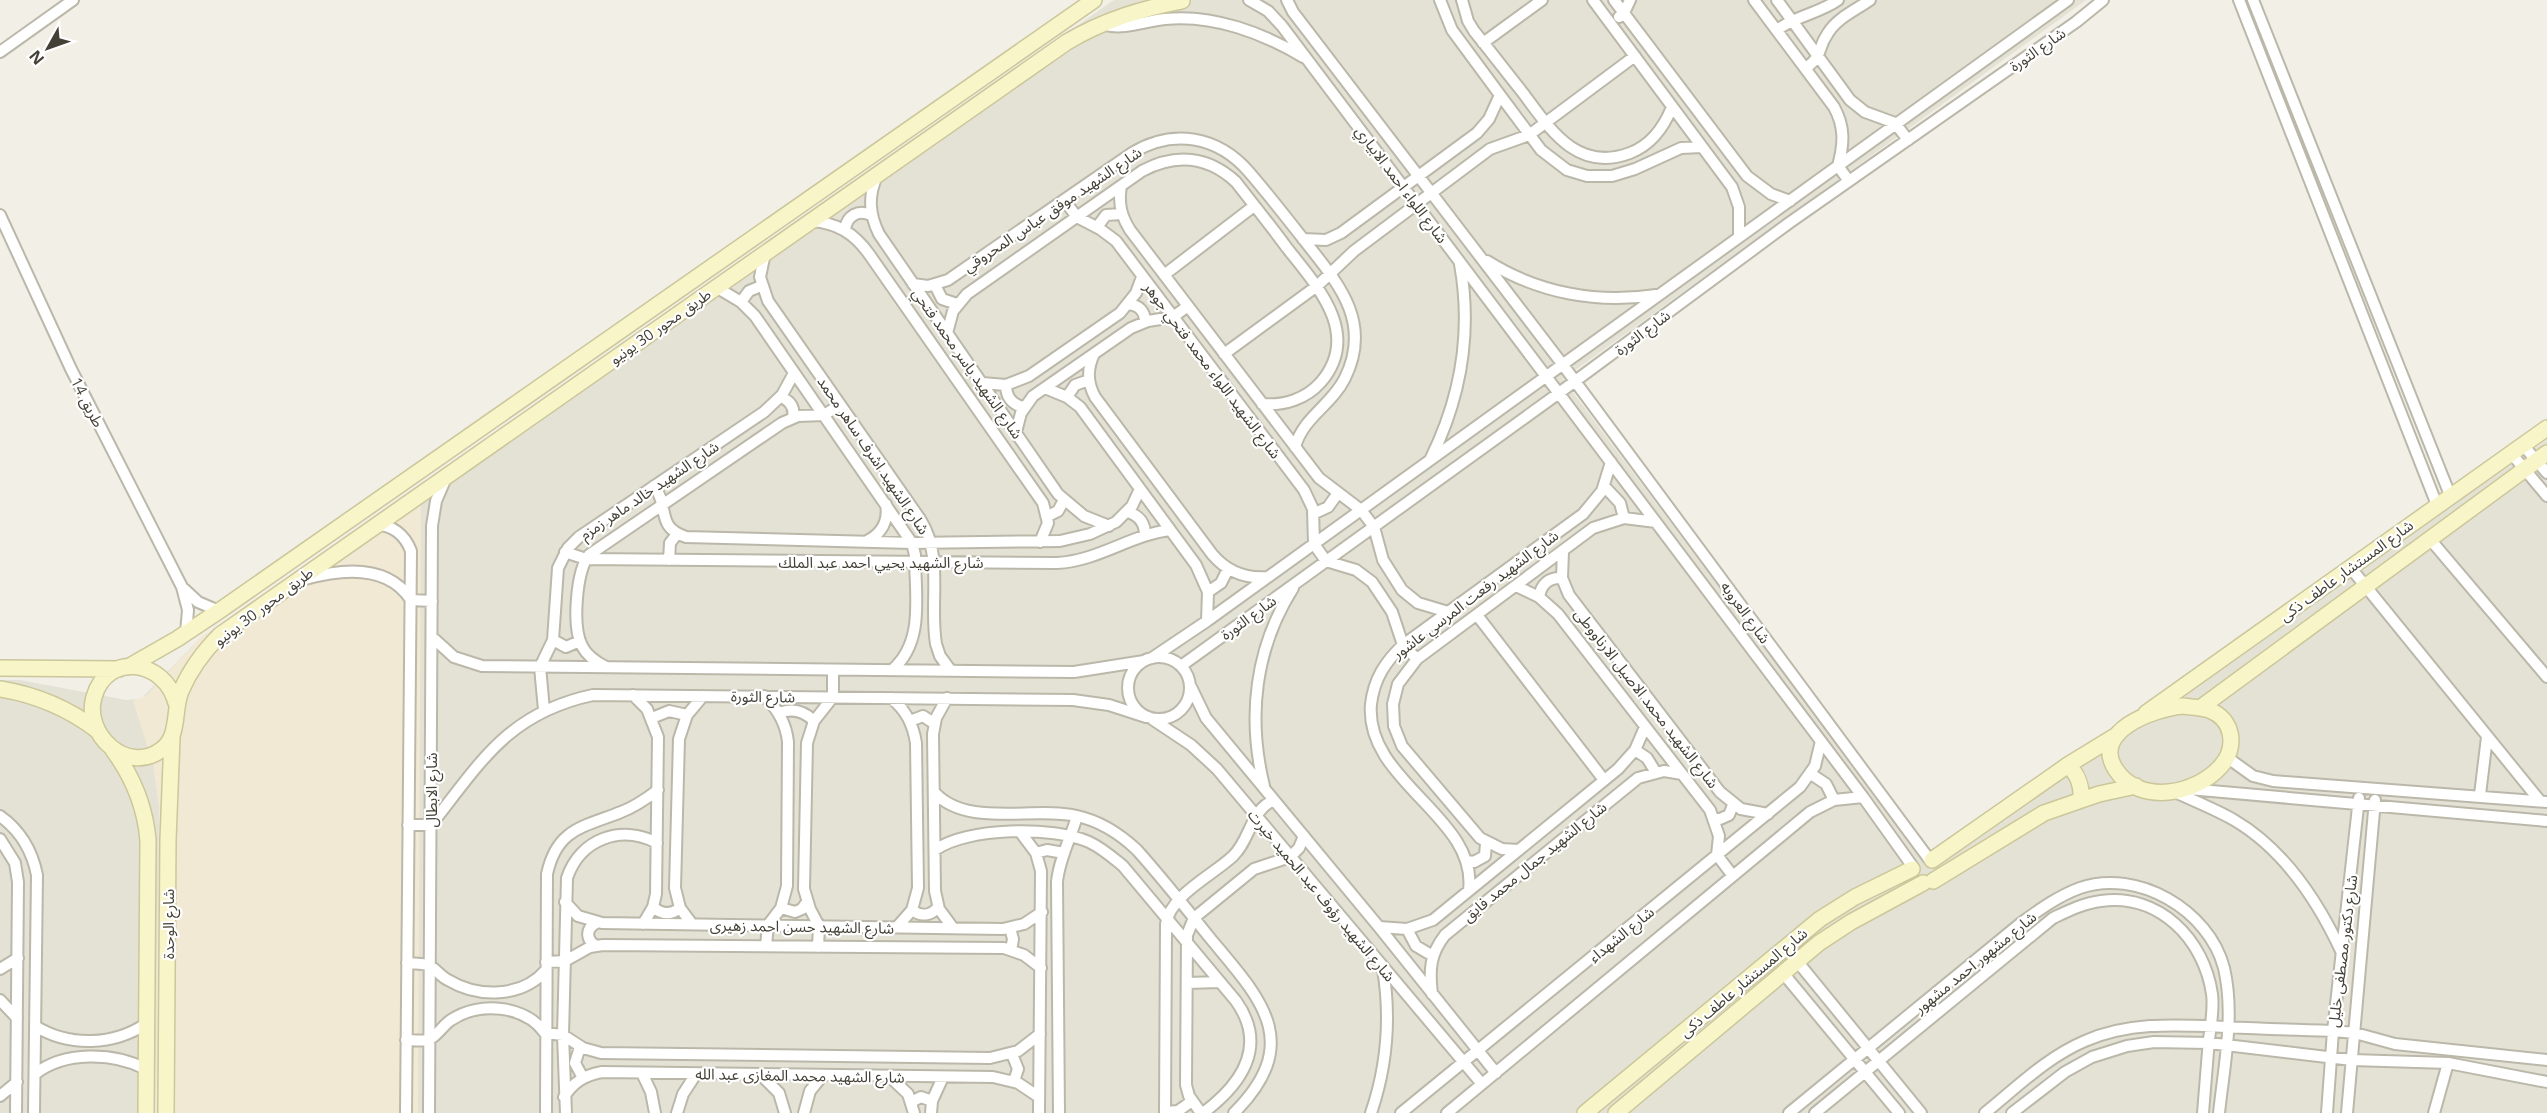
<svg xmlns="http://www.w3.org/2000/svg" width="2547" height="1113" viewBox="0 0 2547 1113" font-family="'Open Sans','Noto Sans Arabic',sans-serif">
<rect width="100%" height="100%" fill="#f1efe6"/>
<path fill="#e4e2d5" d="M 1114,0 L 2086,0 L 1563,379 L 1851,764 L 1930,864 L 1978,839 L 2217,668 L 2547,440 L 2547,1113 L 0,1113 L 0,680 L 20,680 L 126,700 L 141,699 L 199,639 Z"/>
<path fill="#f1e9d3" d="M 421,483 L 418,1113 L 155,1113 L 159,807 L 153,764 L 133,701 L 147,695 L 199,639 Z"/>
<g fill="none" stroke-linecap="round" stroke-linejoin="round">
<defs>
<path id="street" d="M 1249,0 L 1268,11 L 1282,26 L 1863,797 L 1913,867
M 1287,0 L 1293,12 L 1563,365 L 1929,859
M 1440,0 L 1452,30 L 1500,95 L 1541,150 L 1567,170 L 1587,176 L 1612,176 L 1635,169 L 1681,148 L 1702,147
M 1462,0 L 1468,21 L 1474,31 C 1491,52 1507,73 1523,93 C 1550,129 1577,173 1630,153 C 1651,145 1664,127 1672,107
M 1593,0 L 1732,187 L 1739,207 L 1739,237
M 1614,0 L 1747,176 L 1771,194 L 1790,201
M 1754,0 L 1834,107 C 1845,127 1844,144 1838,166 L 1849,181
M 1777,0 L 1850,100 L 1865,112 L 1895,123 L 1908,140
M 2239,0 L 2437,505
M 2253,0 L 2450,495
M 1619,17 L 1624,13 L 1630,0
M 1105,25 C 1126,30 1144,21 1165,19 C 1213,14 1263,33 1303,57
M 1777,30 C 1795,16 1818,14 1838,0
M 1483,43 L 1542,0
M 0,52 L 73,0
M 1806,68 C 1825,53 1816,50 1828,33 C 1837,18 1856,10 1870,0
M 877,176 C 868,196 869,214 879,234 L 1058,494 L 1084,516 L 1109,526
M 1121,186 C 1118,203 1121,216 1130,230 L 1319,478 L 1361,510 L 1374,527 L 1383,560 L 1402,590 L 1418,603 L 1448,612
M 1064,200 L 1077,217 L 1100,229 L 1116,241 L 1304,490 L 1313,509 L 1314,544 L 1326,561 L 1356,570 L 1372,582 L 1392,612 L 1403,645 L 1417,659
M 0,215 L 71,369 L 182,587 L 188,610 L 186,633
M 812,221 C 837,223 854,233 869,254 L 1043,503 L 1048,523 L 1040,542
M 1097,227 L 1106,215 L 1122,214
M 845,229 C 847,216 858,209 871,215
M 1303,239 L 1326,240 L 1341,233 L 1477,133 L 1489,119 L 1500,95
M 765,253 L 760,277 L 768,301 L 920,519 C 944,556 929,602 936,644 L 940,656 L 951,671
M 1487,261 C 1538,293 1597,304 1656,295
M 1164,275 L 1254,206
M 913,284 L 928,286 L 948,280 L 1132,153 C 1173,128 1218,136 1249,172 C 1268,194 1286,217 1304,240 C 1337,282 1373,321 1345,378 C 1332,405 1303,417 1295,447
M 935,285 L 942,299 L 957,304
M 716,287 L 741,302 L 755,316 L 912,543 L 915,555 C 915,595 925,642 892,670
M 741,302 L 749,291 L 761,286
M 1128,304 C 1139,305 1145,311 1145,322
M 947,333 L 953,311 L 967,294 L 1142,171 C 1176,153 1208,156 1236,182 C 1253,204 1271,226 1287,248 C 1317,286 1362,334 1321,382 C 1306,399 1284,406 1262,404
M 1094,354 C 1087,369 1087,382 1095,397 L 1212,554 C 1227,572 1245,579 1268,577
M 1224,354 L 1317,286 L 1354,251 L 1490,149 L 1529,135 L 1635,56
M 982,383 L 1006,385 L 1029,376 L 1120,313 L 1136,293 L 1142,277
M 1006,385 C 1006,397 1012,405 1024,407
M 1045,388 L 1067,397 L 1080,407 L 1196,565 L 1208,592 L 1207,621
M 780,397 C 790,400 795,407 793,418
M 1067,397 L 1075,385 L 1089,380
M 1016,432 L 1021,413 L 1033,396 L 1131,328 L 1148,321 L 1173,317 L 1188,306
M 2523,445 L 2547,473
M 2511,453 L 2547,496
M 1431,458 C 1461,397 1472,331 1460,264
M 654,486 C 670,506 655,527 686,537 L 912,543 L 1060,541 L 1090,534 L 1116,522 L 1132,506 L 1140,489
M 1604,486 L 1620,503 L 1624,518
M 1127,512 C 1139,515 1145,523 1145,535
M 1313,514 L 1328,507 L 1338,493
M 1048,516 L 1058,511 L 1064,500
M 375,525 C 392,524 405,535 411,551 L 406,1113
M 2429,538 L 2547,677
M 867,541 C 881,534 889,521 886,504
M 1563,551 L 1562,578 L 1569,595 L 1720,792 L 1741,809 L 1768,814
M 565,552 L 586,559 L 1057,563 C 1098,561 1130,535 1170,530
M 669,560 L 670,543 L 677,534
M 2350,567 L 2540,801
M 305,579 C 341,569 388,564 411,600 L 432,601
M 1516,586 L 1539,597 L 1558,614 L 1710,810 L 1719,836 L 1717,855 L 1733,876
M 184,589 L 198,602 L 219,611
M 1208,592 L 1221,583 L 1228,569
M 1539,597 C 1541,584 1549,577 1562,578
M 1477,615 L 1604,780
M 432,637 L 454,657 L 482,666 L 1074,672 L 1144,661
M 553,640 L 566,647 L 580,641
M1128 688a31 31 0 1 1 62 0a31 31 0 1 1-62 0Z
M 1152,658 L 1207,621 L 2068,0
M 1181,666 L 1559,393 L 1789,223 L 2076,22 L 2103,0
M 606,667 C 596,662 587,656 582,646 C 572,627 576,572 589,555 L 782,423 L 798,416 L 824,415 L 840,405
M 1191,687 L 1206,718 L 1379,927 L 1496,1073
M 633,695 L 647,709 L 658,737 L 656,894 L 653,907 L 643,924
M 764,696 C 778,709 786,723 788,742 L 787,886 L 781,908 L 768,925 L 766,946
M 891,698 C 906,710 913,724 916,743 L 918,888 L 912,910 L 897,927
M 947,698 L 936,718 L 933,734 L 935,891 L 939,909 L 953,928
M 544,710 L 540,667 L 553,640 L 558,568 L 568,548 L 579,537 L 764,412 L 782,395 L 794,373
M 779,713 C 792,708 804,711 814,721
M 652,718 L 669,711 L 687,715
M 1152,719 L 1191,745 L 1217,769 L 1482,1084
M 910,721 L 923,716 L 935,724
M 1635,750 L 1647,758 L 1655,771
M 2228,758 L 2253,776 L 2273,781 L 2547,802
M 1811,774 L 1826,784 L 1834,800
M 1264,786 C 1247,717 1255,648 1293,588
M 2189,789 L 2547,821
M 2175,792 C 2194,801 2215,809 2234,820 C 2285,850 2318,901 2342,953
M 935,793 C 968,828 1034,806 1077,816 C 1100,821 1120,834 1137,850 C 1162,878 1186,908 1210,938 C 1260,998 1305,1042 1234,1113
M 2480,795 L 2487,737
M 0,816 C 21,831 32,850 37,875 L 34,1113
M 1714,819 L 1720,819 L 1729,815 L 1733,805
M 408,825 L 431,825 C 481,762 508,713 593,695 L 1073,700 L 1109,705 L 1146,717
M 1021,833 L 1036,853 L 1041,871 L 1039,1113
M 0,839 L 15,863 L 18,882 L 16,1113
M 935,850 C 967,827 1053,826 1089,842 C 1102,848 1112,857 1123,866 L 1236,1001 C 1268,1046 1242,1084 1203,1113
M 1519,850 L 1502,849 L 1480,838 L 1402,746 L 1394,726 L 1393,704 L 1398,684 L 1417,659 L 1593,528 L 1624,518 L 1656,522
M 1036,853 L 1047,850 L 1064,853
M 1467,861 L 1474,862 L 1485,856 L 1486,843
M 1469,890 C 1478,817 1364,781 1371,704 C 1374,679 1385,662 1403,645 L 1583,514 L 1602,491 L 1611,462
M 565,902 L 578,916 L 602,923 L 1003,929 L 1024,924 L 1042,912
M 653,907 C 662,915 671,915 680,908
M 781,908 L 795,912 L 802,909 L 807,902
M 912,910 C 921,917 931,916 938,907
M 596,923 C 585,929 586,940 596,946
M 692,924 L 680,908 L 675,888 L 679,739 L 687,715 L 703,696
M 1379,927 L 1407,929 L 1433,920 L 1618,769 L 1635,750 L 1645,727
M 1010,928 L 1013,939 L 1011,950
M 1407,929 L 1416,946 L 1433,956
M 818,947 L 819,926 L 810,909 L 804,889 L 807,743 L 814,721 L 833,697 L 833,670
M 1797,961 L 1921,1113
M 546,962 L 565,961 L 590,947 L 603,945 L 1004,948 L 1024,955 L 1041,968
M 407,963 C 413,964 425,963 430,966 C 436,969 441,977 448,980 C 478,998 522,998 546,970
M 0,969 L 18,958
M 1783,973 L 1899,1113
M 1187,983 L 1220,982
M 1432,994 C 1429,970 1430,954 1445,935 L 1638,778 L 1664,771 L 1682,774
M 0,1000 L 17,1018
M 35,1026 C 69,1047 114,1046 147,1023
M 406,1040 C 413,1040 424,1042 430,1039 C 438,1035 443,1025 451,1020 C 479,1001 525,1005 545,1033 L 563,1035 L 583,1048 L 601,1053 L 990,1058 L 1018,1051 L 1040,1034
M 580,1047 L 575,1063 L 583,1078
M 1012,1054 L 1018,1069 L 1014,1081
M 642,1073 L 651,1092 L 655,1113
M 35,1074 C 64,1051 113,1052 146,1069
M 760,1074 L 779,1093 L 785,1113
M 889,1076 L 908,1094 L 914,1113
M 0,1096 L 17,1082
M 564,1097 C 573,1082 585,1075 602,1072 L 993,1077 L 1018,1083 L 1039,1097
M 911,1102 L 921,1097 L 932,1101
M 1165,1112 L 1178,1111 L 1192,1101
M 429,1113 L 432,526 L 436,501 L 445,480
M 546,1113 L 547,874 C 557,828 584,827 621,812 C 635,807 646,799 658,790
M 566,1113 L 563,1035 L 567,878 C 580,839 621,824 657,843
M 677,1113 L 683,1094 L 696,1074
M 804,1113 L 810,1091 L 823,1075
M 931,1113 L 932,1101 L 943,1077
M 1059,1113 L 1057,882 C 1059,859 1071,838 1077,816
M 1165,1113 L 1166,924 C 1170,895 1213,875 1233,856 C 1251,839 1250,810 1274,800
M 1201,1113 L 1189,1096 L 1186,1085 L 1187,935 L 1194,918 L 1254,869 L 1290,857 L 1299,848 L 1304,836
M 1371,1113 C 1387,1066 1391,1018 1383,969
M 1401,1113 L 1800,787 L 1815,766 L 1821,741
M 1447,1113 L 1810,812 L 1834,800 L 1863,797
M 1789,1113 L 2021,923 C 2039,910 2058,896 2080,888 C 2137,868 2209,910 2224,968 C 2235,1015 2224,1066 2219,1113
M 1815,1113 L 2053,918 C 2068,911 2084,903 2101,901 C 2159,893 2204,939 2212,994 C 2214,1008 2211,1025 2209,1039 C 2207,1064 2205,1088 2203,1113
M 1985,1113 C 2016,1088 2047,1057 2085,1041 C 2131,1021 2179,1025 2228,1027 C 2263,1029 2298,1030 2333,1031 L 2355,1033 L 2395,1044 L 2547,1060
M 2012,1113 L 2065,1072 L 2092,1057 L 2127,1046 L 2154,1042 L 2209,1043 L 2352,1060 L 2448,1063 L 2547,1082
M 2327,1113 L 2333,1031 L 2359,798
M 2347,1113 L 2375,800
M 2434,1113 L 2448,1063"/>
<path id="secondary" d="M 128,667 L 177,639 L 219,611 L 1094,0
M 0,668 L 119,669
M 0,689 C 37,695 68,708 98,731
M 176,703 C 165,660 107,651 94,697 C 83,734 127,775 161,750 C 180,737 173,710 181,691 C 190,670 203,652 220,635 L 1067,42 C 1104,20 1141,9 1182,1
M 2182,706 C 2190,707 2200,707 2209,710 C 2234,719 2237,748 2221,766 C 2197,794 2140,806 2116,770 C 2090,731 2154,709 2182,706 Z
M 2200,708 L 2547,453
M 2146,713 L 2547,428
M 113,750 C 133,777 145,806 148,840 L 146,1113
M 2068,765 C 2078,775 2082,785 2081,800
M 1932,860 L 2068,765 L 2117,735
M 1933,881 L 2044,813 L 2099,794 L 2136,786
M 166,1113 L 168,840 L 172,738
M 1585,1113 L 1820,919 L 1855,897 L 1912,869
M 1616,1113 L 1819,943 L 1851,922 L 1923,883"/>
</defs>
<use href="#street" stroke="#bbb8aa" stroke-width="14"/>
<use href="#secondary" stroke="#cbc79b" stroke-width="18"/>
<use href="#street" stroke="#fff" stroke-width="10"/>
<use href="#secondary" stroke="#f8f5c9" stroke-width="15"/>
</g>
<g text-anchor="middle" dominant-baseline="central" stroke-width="4.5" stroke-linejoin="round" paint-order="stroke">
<g font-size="15" fill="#434036" stroke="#fff">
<text transform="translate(2037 49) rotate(-35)">شارع الثورة</text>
<text transform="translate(1402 184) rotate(53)">شارع اللواء احمد الابياري</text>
<text transform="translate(1052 209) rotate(-34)">شارع الشهيد موفق عباس المحروقي</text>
<text transform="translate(660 326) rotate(-35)">طريق محور 30 يونيو</text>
<text transform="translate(1642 332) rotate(-37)">شارع الثورة</text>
<text transform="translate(968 363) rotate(55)">شارع الشهيد ياسر محمد فتحي</text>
<text transform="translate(1213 370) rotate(53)">شارع الشهيد اللواء محمد فتحي جوهر</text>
<text transform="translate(88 402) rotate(63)">طريق 14</text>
<text transform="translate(874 455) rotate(56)">شارع الشهيد اشرف ساهر محمد</text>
<text transform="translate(649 490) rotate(-34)">شارع الشهيد خالد ماهر زمزم</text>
<text x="881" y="562">شارع الشهيد يحيي احمد عبد الملك</text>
<text transform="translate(2346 570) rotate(-36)">شارع المستشار عاطف ذكى</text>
<text transform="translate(1475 594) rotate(-37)">شارع الشهيد رفعت المرسي عاشور</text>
<text transform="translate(263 606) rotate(-37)">طريق محور 30 يونيو</text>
<text transform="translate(1746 612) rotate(54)">شارع العروبه</text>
<text transform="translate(1248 617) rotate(-36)">شارع الثورة</text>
<text transform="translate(763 696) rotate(1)">شارع الثورة</text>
<text transform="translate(1647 698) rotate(52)">شارع الشهيد محمد الاصيل الارناووطى</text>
<text transform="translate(431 790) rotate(-90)">شارع الابطال</text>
<text transform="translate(1534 861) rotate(-39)">شارع الشهيد جمال محمد فايق</text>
<text transform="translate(1322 895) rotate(50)">شارع الشهيد رؤوف عبد الحميد خيرت</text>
<text transform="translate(168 924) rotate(-90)">شارع الوحدة</text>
<text transform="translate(802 926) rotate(1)">شارع الشهيد حسن احمد زهيرى</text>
<text transform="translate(1621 934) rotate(-39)">شارع الشهداء</text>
<text transform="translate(2342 951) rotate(-83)">شارع دكتور مصطفى خليل</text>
<text transform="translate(1975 962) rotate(-39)">شارع مشهور احمد مشهور</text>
<text transform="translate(1743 982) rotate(-40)">شارع المستشار عاطف ذكى</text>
<text transform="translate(800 1075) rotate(1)">شارع الشهيد محمد المغازى عبد الله</text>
</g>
</g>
<g transform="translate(48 48) rotate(230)" stroke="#ffffff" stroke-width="4.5" paint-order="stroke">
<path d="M0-4.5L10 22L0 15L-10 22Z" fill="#434036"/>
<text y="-9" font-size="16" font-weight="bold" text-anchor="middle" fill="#434036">N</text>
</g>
</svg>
